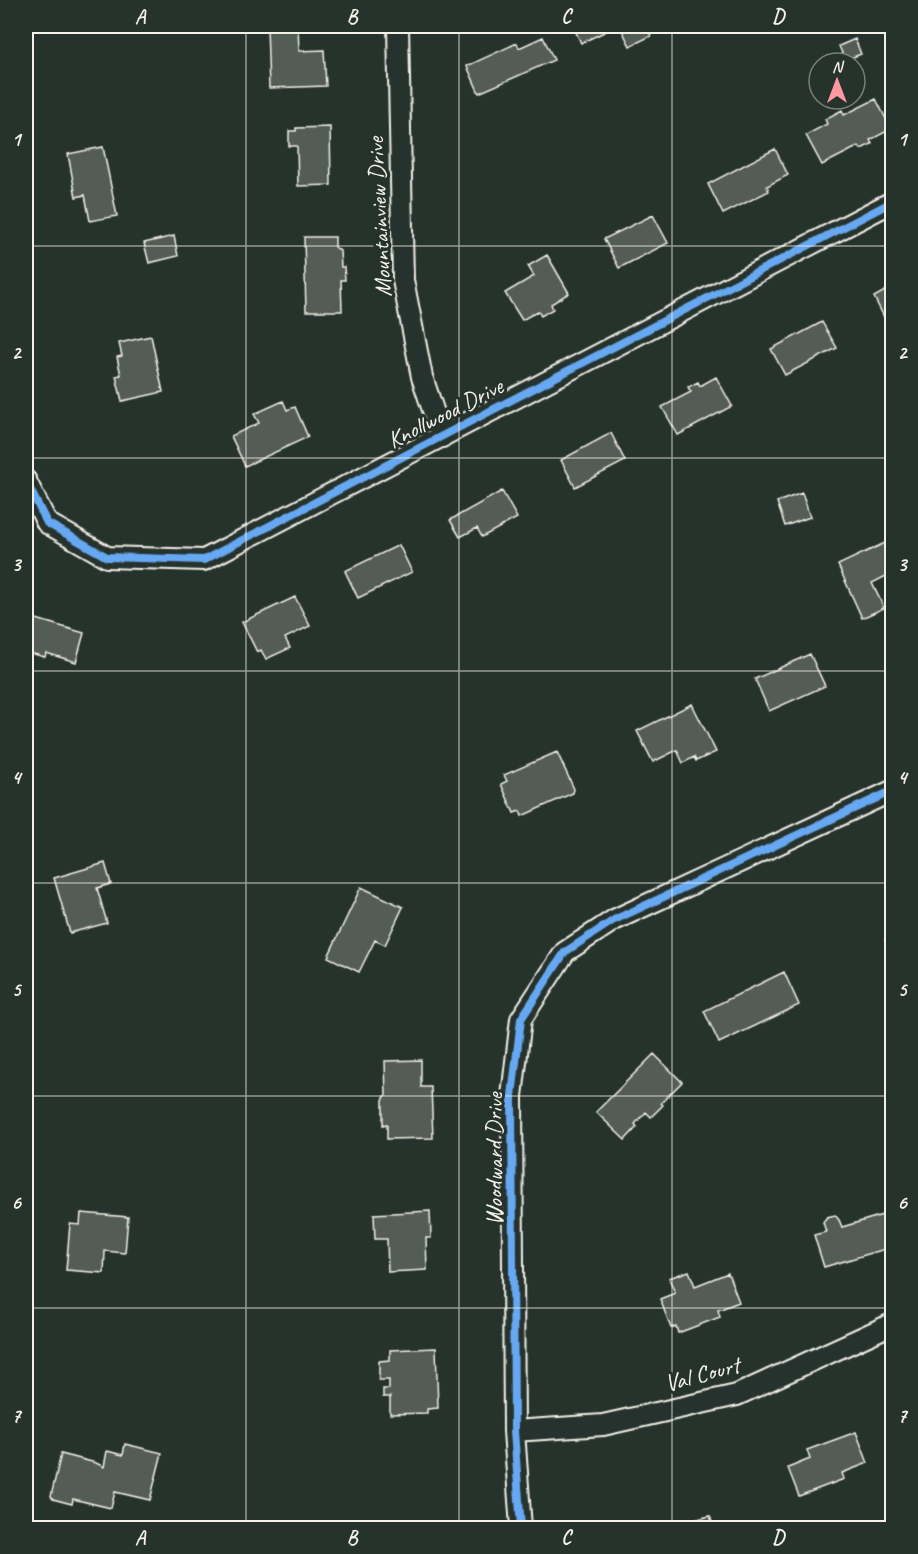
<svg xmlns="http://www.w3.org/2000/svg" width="918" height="1554" viewBox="0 0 918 1554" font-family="Caveat,sans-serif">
<rect width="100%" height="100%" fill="#26332d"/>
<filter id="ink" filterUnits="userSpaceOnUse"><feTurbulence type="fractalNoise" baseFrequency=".0167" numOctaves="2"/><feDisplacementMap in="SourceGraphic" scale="12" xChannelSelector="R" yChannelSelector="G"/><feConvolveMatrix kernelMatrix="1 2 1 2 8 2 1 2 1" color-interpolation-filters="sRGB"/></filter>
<g filter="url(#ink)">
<path fill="#525c55" stroke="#f4f1e8" stroke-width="1.5" d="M 267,26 L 298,26 L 299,51 L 324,50 L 326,86 L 269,88 Z
M 573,26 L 617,26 L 581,43 Z
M 620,26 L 646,26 L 651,36 L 630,46 Z
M 543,37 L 554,60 L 479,93 L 467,66 L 517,43 L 519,48 Z
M 855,39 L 861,54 L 845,60 L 839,46 Z
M 876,99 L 891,129 L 870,140 L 872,144 L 861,149 L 859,146 L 822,165 L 806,135 L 827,124 L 825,119 L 842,110 L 844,115 Z
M 330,127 L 331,185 L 298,186 L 297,146 L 289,146 L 289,131 L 296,131 L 296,128 Z
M 103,147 L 117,216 L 90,221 L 85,195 L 76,197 L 68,154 Z
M 775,149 L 788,175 L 767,186 L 769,191 L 723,214 L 708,184 Z
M 653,215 L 668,243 L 619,268 L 604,239 Z
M 174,236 L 178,256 L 149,263 L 144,243 Z
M 304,237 L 335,237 L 335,247 L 340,251 L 341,267 L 344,267 L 345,280 L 341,280 L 342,311 L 306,311 Z
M 547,255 L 569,293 L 551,304 L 553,309 L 541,316 L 538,311 L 522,320 L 505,293 L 534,276 L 528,266 Z
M 892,287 L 892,323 L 888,325 L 874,297 Z
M 822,322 L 837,348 L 785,375 L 771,349 Z
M 151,336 L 163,392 L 122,401 L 116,376 L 121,375 L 117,357 L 122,356 L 119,343 Z
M 716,377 L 732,406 L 678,435 L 662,407 L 691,392 L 688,387 L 698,382 L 700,386 Z
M 283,401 L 287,410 L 295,407 L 308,437 L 245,466 L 231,436 L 259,423 L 254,414 Z
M 611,433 L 625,461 L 575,487 L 561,460 Z
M 502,491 L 517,518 L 482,537 L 477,528 L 460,537 L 450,520 Z
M 802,493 L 810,517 L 785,526 L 777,502 Z
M 889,541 L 892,550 L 892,573 L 872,583 L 884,608 L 862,618 L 838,565 Z
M 399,545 L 412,572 L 358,598 L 345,571 Z
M 295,597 L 310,626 L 285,638 L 290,648 L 266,659 L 261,650 L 257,652 L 242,622 Z
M 26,616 L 84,633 L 76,662 L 46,653 L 45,657 L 26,652 Z
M 810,654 L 825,686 L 769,711 L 755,679 Z
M 692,704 L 716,752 L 696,761 L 694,757 L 683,763 L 677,750 L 653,762 L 637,731 Z
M 557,752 L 574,789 L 573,793 L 522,816 L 520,811 L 514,813 L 501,784 L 507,781 L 504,775 Z
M 105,863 L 111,884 L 97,888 L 107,923 L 70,933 L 54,878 Z
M 361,887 L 403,907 L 385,945 L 375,940 L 359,972 L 328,957 Z
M 892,937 L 892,956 L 885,940 Z
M 784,972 L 799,1005 L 719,1043 L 704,1011 Z
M 654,1054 L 682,1082 L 661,1103 L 663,1105 L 651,1117 L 646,1112 L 635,1124 L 637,1127 L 625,1140 L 596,1112 Z
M 421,1060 L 421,1087 L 431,1087 L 433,1138 L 387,1139 L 387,1124 L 383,1125 L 383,1100 L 386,1095 L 385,1061 Z
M 430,1211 L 431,1238 L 426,1238 L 427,1270 L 388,1272 L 387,1239 L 375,1239 L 374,1214 Z
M 81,1213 L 128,1217 L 125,1253 L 105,1251 L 104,1273 L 66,1270 L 70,1224 L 80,1225 Z
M 886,1214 L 892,1237 L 892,1247 L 824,1267 L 814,1235 L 826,1232 L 823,1222 L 827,1217 L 835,1215 L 839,1220 L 842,1227 Z
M 689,1271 L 695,1286 L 728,1273 L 739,1302 L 718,1310 L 720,1317 L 678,1333 L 676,1326 L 671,1328 L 660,1299 L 675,1293 L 669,1278 Z
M 436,1348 L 438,1408 L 427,1409 L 427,1413 L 390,1414 L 390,1397 L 383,1397 L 383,1389 L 389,1389 L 389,1380 L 379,1380 L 379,1361 L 390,1360 L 390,1350 Z
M 856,1432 L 868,1463 L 842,1473 L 844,1479 L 799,1496 L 788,1468 L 810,1459 L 807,1450 Z
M 125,1444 L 162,1453 L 150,1500 L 115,1492 L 111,1508 L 73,1499 L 72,1504 L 53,1499 L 51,1496 L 61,1454 L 96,1463 L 104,1467 L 107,1451 L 123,1455 Z
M 710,1516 L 714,1528 L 662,1528 Z"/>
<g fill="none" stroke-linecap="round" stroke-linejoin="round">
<defs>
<path id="street" d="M 398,26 L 403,280 L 422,377 L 442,437
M 26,481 L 47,523 L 107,557 L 204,560 L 892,202
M 514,1431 L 603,1425 L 737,1395 L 892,1324
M 521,1528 L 514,1431 L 512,1096 L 521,1019 L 565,952 L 614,920 L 892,791"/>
</defs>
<use href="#street" stroke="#f4f1e8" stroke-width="24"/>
<use href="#street" stroke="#26332d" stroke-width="20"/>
<defs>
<path id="cycleway" d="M 26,481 L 47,523 L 107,557 L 204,560 L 892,202
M 521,1528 L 514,1431 L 512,1096 L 521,1019 L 565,952 L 614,920 L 892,791"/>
</defs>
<use href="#cycleway" stroke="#26332d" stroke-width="11"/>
<use href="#cycleway" stroke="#66a8f1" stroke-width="8"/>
</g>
</g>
<path fill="none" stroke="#f4f1e8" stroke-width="1.5" stroke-opacity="0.55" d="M 246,26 L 246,1528M 459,26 L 459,1528M 672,26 L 672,1528M 26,246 L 892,246M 26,458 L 892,458M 26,671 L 892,671M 26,883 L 892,883M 26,1096 L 892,1096M 26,1308 L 892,1308"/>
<g text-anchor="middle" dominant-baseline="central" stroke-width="6" stroke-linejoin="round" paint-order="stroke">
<g font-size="24" fill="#f4f1e8" stroke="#26332d">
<text transform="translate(379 217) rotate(-93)">Mountainview Drive</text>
<text transform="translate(445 413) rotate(-27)">Knollwood Drive</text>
<text transform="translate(494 1159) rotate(-90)">Woodward Drive</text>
<text transform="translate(702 1374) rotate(-15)">Val Court</text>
</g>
</g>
<rect width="918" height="1554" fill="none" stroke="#26332d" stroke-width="66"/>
<g transform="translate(837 81)"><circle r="28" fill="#26332d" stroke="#787f78" stroke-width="1.5"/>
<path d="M0-4.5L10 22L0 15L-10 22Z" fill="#ff9aa2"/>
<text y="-9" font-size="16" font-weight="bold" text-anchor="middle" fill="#f4f1e8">N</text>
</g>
<rect x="33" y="33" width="852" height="1488" fill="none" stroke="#f4f1e8" stroke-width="2"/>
<g font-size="20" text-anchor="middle" font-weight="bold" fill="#f4f1e8">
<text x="140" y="23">A</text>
<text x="352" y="23">B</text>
<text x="566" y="23">C</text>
<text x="778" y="23">D</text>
<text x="16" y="146">1</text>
<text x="902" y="146">1</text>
<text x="16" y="359">2</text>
<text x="902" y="359">2</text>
<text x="16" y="571">3</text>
<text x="902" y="571">3</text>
<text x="16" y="784">4</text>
<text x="902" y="784">4</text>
<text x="16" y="996">5</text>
<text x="902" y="996">5</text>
<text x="16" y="1209">6</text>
<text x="902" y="1209">6</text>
<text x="16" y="1422">7</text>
<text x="902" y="1422">7</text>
<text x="140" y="1544">A</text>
<text x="352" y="1544">B</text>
<text x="566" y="1544">C</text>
<text x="778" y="1544">D</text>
</g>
</svg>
